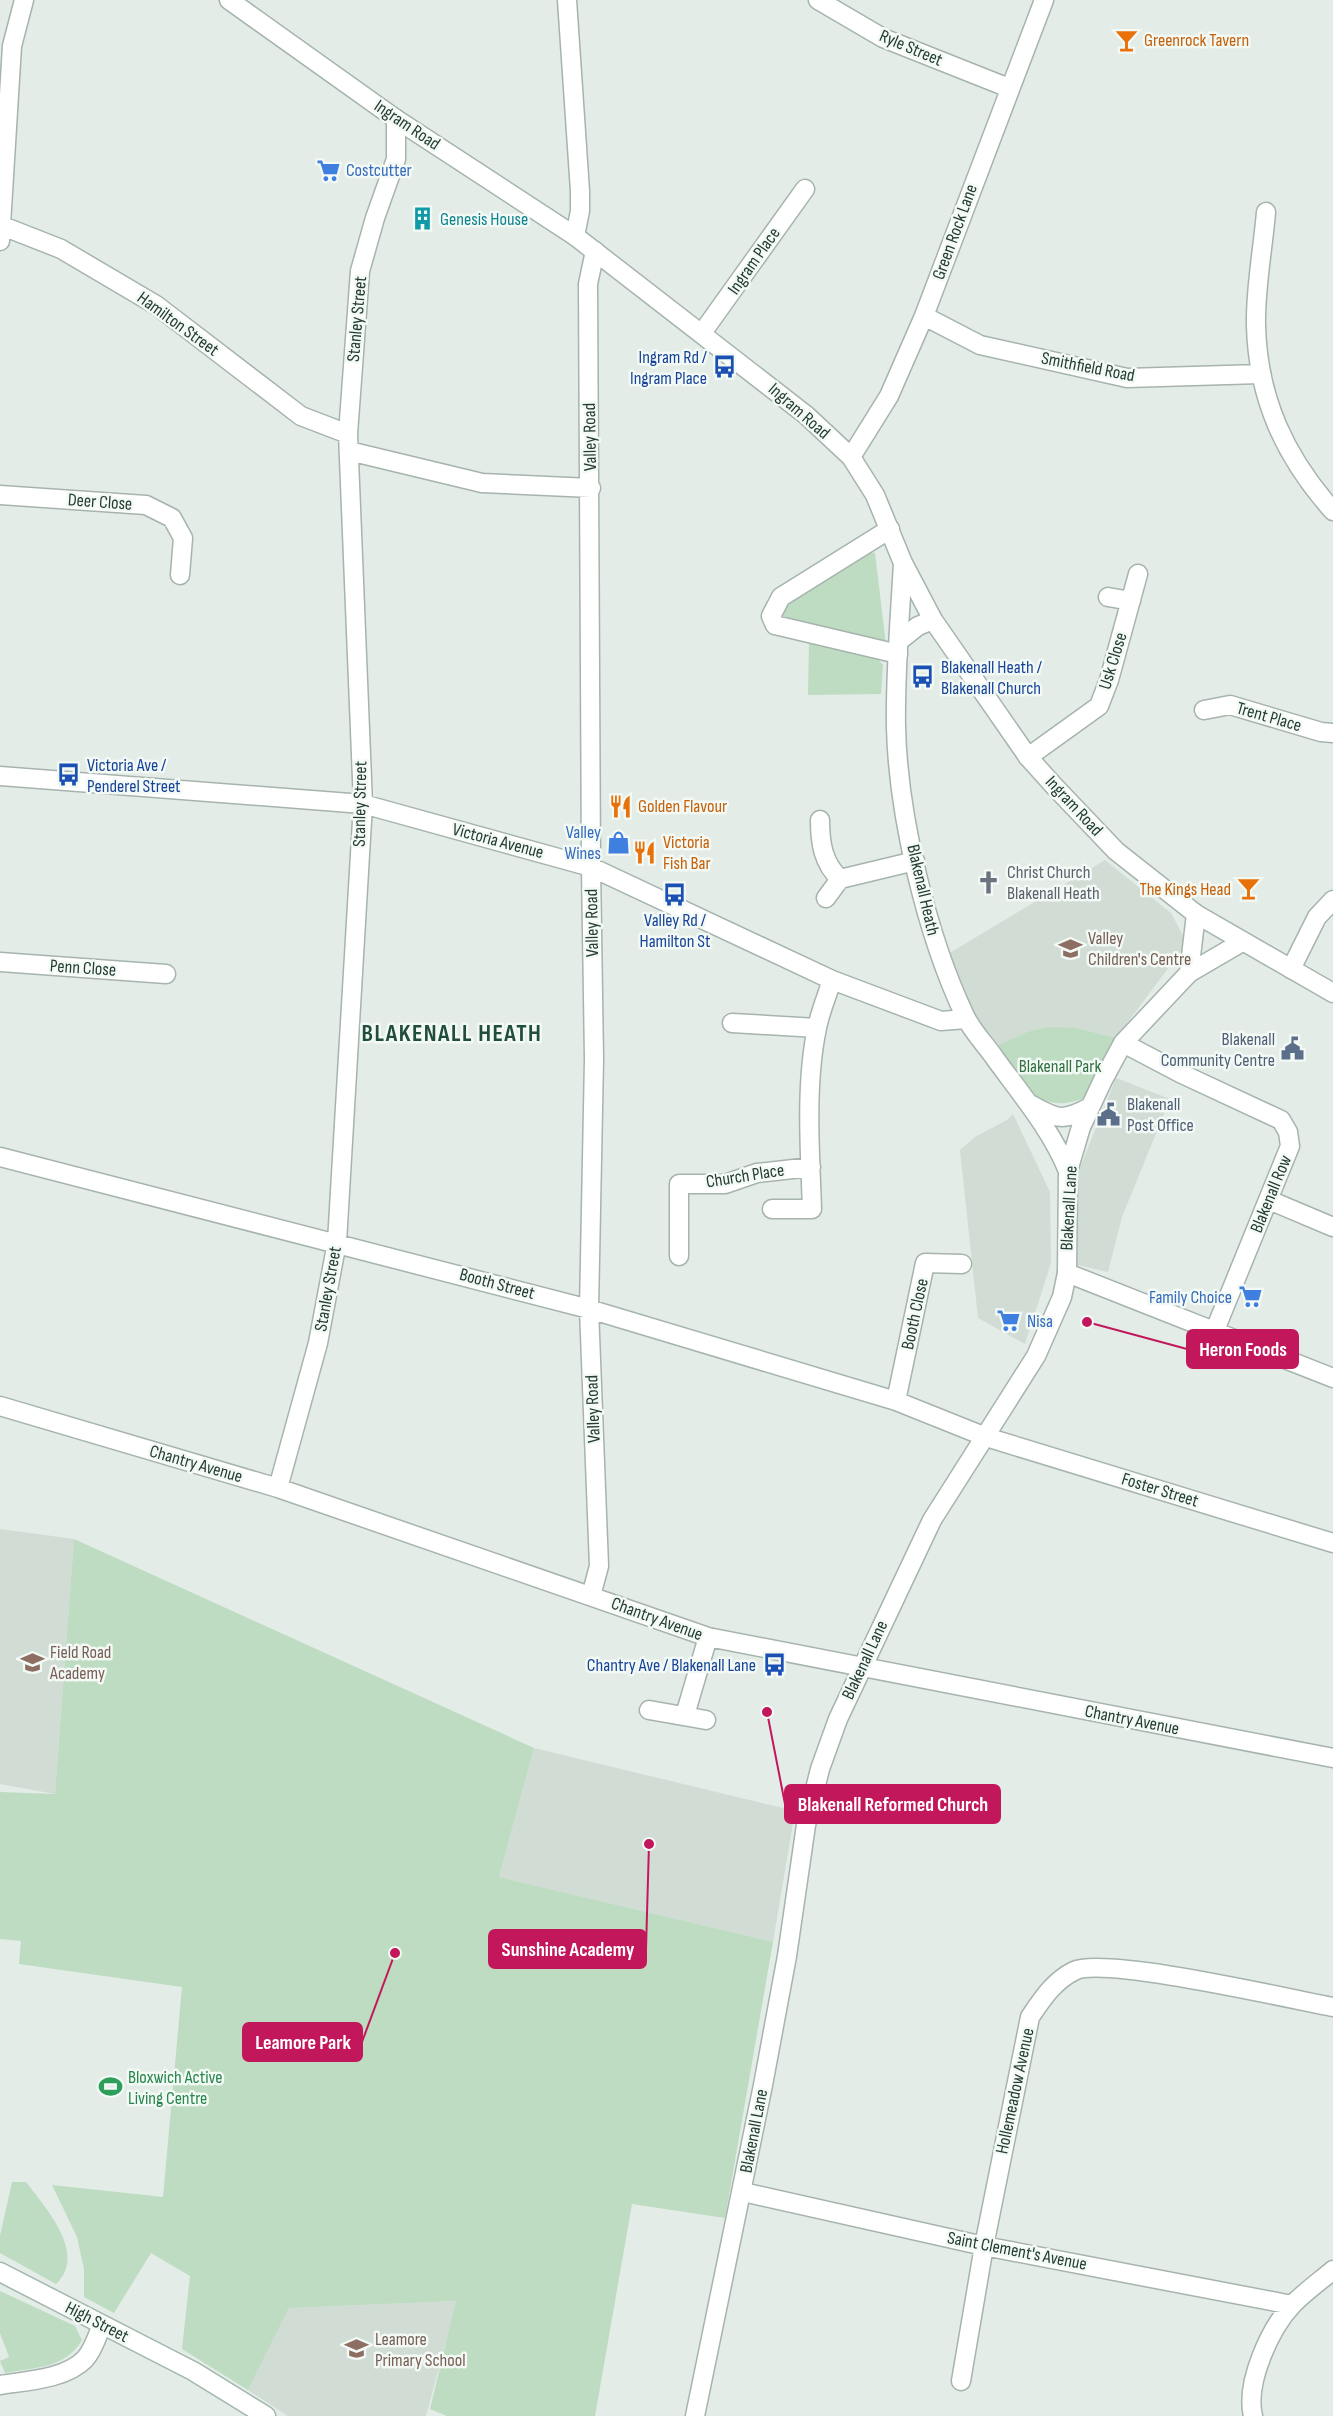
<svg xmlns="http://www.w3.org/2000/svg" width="1333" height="2416" viewBox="0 0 1333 2416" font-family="'Sofia Sans Condensed',sans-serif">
<rect width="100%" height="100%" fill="#e3ece7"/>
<path fill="#d1dcd5" d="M 1105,860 L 1171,913 L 1187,943 L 1116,1038 L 1077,1028 L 1027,1032 L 994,1047 L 973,1016 L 948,954 Z
M 1116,1078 L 1170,1099 L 1122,1217 L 1108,1272 L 1077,1265 L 1075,1235 L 1079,1170 Z
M 1013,1114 L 1050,1192 L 1051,1263 L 1025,1344 L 978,1318 L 960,1150 L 975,1137 L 1007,1120 Z
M 0,1529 L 74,1539 L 55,1794 L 0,1784 Z
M 534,1748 L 795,1811 L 773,1942 L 499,1877 Z
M 457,2301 L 426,2416 L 288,2416 L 248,2390 L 289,2308 Z"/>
<path fill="#bddcc1" d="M 866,552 L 875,553 L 886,645 L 784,620 L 781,613 L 786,602 Z
M 809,642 L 877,658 L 883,665 L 881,694 L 808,695 Z
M 1048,1027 L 1077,1028 L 1116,1038 L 1089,1096 C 1038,1119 1023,1083 994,1047 L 1027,1032 Z
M 74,1539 L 534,1748 L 499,1877 L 773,1942 L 725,2218 L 632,2204 L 595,2416 L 447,2416 L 430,2409 L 456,2301 L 289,2308 L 248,2390 L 182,2349 L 190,2276 L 151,2253 L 114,2313 L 84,2297 L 84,2269 L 77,2237 L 52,2185 L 163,2197 L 182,1987 L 19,1964 L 21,1941 L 0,1939 L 0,1792 L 55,1794 Z
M 12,2182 L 26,2182 C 45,2207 88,2254 56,2284 L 0,2253 L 0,2236 Z
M 0,2291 L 75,2326 L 82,2340 C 65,2369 35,2367 5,2373 L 0,2361 L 9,2357 L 0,2333 Z"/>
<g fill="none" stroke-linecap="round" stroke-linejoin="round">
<defs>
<path id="minor" d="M 567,0 L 580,191 L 580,211 L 575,236
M 818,0 L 883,38 L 1009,88
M 1266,212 C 1263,249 1255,289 1256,326 C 1258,399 1285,457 1333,511
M 0,225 L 61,249 L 156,305 L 301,416 L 348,434
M 0,241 L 12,46 L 24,0
M 924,316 L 980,345 L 1127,378 L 1260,374
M 702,333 L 805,189
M 349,451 L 482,483 L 591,488
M 851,457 L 889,396 L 924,316 L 1044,0
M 0,495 L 146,505 L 172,518 L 183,538 L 180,575
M 890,529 L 781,597 L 771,616 L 775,625 L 898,654
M 1108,597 L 1131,601
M 1204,710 L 1230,705 L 1321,732 L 1333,733
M 1028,757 L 1099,706 L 1109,680 L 1138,574
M 0,776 L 363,804 L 591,867 L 832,980 L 941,1021 L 966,1019
M 820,820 C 820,843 823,863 840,879 L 915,861
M 826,898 L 840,879
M 0,962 L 166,974
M 1291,969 L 1317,917 L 1333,900
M 1189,973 L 1196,914
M 732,1023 L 817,1028
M 1123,1043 L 1180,1073 L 1281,1120 L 1288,1132 L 1290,1146 L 1215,1330
M 0,1157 L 589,1309 L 896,1401 L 986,1437 L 1333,1543
M 1269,1200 L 1333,1227
M 772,1209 L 812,1209 C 810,1152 805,1084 817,1028 C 820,1012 827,996 832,980
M 679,1256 L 679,1184 L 725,1184 L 757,1173 L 811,1167
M 1067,1273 L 1333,1378
M 896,1401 L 925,1263 L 962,1264
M 0,1406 L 278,1488 L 708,1637 L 1333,1758
M 278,1488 L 318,1343 L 337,1242 L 363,804 L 348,434 L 360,271 L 375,218 L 396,159 L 396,119
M 591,1596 L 599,1566 L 589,1309 L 594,1059 L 591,867 L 588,284 L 595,251
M 649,1710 L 706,1720
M 685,1715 L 708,1637
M 743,2192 L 984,2246 L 1292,2305
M 961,2381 L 984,2246 L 1030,2017 C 1043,1998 1054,1981 1074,1971 C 1104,1956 1290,1999 1333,2007
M 0,2385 C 26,2381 66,2379 85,2359 C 94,2349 97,2336 102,2325
M 1253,2416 C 1245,2383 1270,2328 1293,2304 C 1305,2292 1320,2281 1333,2270"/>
<path id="tertiary" d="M 229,0 L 396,119 L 575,236 L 806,415 L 851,457 L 875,495 L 903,563 L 933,620 L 1028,757 L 1055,787 L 1116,851 L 1196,914 L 1333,993
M 903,563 C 900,618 895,672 896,727 C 898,816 927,936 965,1016 C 972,1031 985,1044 994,1057 C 1020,1093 1051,1129 1068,1171
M 899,641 L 918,626 L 933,620
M 1032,1105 C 1058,1120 1064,1121 1090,1107
M 695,2416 L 763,2085 L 787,1956 L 806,1825 L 820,1769 L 838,1719 L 932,1520 L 1036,1356 L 1062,1297 L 1067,1273 L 1068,1171 L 1081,1127 L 1103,1080 L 1123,1043 L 1189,973 L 1242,942"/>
<path id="secondary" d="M 0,2272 L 193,2371 L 266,2416"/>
</defs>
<use href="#minor" stroke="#a6b4ad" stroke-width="21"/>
<use href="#tertiary" stroke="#a6b4ad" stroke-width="21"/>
<use href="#secondary" stroke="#a2b7ad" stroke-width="21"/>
<use href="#minor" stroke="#fff" stroke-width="18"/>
<use href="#tertiary" stroke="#fff" stroke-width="18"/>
<use href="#secondary" stroke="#fff" stroke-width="18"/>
</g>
<defs>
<symbol id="bar-bare" viewBox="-9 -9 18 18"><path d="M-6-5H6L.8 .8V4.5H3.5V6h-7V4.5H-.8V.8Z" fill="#e8710a" stroke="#f3f9f5" stroke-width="2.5" paint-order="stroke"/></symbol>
<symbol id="supermarket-bare" viewBox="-9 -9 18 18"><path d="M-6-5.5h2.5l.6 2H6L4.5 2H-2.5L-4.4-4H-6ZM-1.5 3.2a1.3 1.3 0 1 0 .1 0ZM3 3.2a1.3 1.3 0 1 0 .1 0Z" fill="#3f7fe0" stroke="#f3f9f5" stroke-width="2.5" paint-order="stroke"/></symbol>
<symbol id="building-bare" viewBox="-9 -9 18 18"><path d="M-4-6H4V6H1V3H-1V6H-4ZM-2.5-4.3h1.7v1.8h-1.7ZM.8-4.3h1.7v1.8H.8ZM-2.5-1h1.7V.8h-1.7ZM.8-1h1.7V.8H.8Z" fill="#0f9aa8" stroke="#f3f9f5" stroke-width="2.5" paint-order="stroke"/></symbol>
<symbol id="bus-bare" viewBox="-9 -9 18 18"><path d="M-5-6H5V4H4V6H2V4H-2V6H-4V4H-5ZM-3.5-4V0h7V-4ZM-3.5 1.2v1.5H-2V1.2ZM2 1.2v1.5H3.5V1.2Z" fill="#1a4fb4" stroke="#f3f9f5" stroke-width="2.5" paint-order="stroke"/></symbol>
<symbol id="restaurant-bare" viewBox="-9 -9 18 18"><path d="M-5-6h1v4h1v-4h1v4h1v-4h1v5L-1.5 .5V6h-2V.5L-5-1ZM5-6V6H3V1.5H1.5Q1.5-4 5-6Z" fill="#e8710a" stroke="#f3f9f5" stroke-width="2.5" paint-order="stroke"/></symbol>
<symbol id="shop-bare" viewBox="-9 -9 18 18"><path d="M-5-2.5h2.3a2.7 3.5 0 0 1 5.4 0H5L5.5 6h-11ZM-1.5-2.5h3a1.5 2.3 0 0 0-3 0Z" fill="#3f7fe0" stroke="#f3f9f5" stroke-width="2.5" paint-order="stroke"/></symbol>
<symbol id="church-bare" viewBox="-9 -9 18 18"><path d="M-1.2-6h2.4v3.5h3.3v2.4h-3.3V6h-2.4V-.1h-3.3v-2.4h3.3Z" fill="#6b7280" stroke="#f3f9f5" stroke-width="2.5" paint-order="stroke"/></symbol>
<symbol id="school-bare" viewBox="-9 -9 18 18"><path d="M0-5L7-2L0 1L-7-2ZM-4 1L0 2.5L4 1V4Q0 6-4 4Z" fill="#8d6e63" stroke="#f3f9f5" stroke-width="2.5" paint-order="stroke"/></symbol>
<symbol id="civic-bare" viewBox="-9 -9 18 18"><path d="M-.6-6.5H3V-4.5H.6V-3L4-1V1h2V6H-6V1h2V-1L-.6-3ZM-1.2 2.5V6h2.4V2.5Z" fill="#5c6f8a" stroke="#f3f9f5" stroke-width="2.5" paint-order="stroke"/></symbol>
<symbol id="stadium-bare" viewBox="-9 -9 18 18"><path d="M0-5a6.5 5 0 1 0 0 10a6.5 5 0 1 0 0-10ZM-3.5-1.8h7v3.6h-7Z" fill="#2e9e5b" stroke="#f3f9f5" stroke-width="2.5" paint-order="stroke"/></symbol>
</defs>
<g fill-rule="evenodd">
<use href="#bar-bare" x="1110" y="24" width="33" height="33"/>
<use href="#supermarket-bare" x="312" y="154" width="33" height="33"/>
<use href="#building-bare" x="406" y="202" width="33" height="33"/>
<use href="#bus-bare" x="708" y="350" width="33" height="33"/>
<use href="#bus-bare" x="906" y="660" width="33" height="33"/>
<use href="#bus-bare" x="52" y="758" width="33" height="33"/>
<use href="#restaurant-bare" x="604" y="790" width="33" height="33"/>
<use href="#shop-bare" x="602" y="826" width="33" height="33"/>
<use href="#restaurant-bare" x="628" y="836" width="33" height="33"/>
<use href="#church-bare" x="972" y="866" width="33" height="33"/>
<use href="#bar-bare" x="1232" y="872" width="33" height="33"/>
<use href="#bus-bare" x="658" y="878" width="33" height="33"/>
<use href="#school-bare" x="1054" y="932" width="33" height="33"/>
<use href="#civic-bare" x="1276" y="1032" width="33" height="33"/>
<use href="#civic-bare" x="1092" y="1098" width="33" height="33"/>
<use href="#supermarket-bare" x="1234" y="1280" width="33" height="33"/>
<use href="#supermarket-bare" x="992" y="1304" width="33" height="33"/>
<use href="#school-bare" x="16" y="1646" width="33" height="33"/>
<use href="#bus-bare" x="758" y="1648" width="33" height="33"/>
<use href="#stadium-bare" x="94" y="2070" width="33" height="33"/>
<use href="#school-bare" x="340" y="2332" width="33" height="33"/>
</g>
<g text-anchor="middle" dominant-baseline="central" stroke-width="5" stroke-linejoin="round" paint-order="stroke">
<g font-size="18" fill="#c56008" stroke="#f3f9f5" text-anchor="start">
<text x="1144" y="40">Greenrock Tavern</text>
<text x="638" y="806">Golden Flavour</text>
<text x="663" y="842">Victoria<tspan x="663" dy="21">Fish Bar</tspan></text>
<text x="1231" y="889" text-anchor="end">The Kings Head</text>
</g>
<g font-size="18" fill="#243c32" stroke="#f3f9f5">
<text transform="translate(911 48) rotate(23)">Ryle Street</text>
<text transform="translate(407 125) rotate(34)">Ingram Road</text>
<text transform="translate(955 232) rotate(-70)">Green Rock Lane</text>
<text transform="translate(754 261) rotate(-55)">Ingram Place</text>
<text transform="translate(357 319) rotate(-85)">Stanley Street</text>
<text transform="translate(178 324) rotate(36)">Hamilton Street</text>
<text transform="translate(1088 367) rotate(11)">Smithfield Road</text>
<text transform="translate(799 411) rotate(41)">Ingram Road</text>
<text transform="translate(590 437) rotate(-91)">Valley Road</text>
<text transform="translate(100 502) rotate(4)">Deer Close</text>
<text transform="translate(1113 661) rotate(-73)">Usk Close</text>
<text transform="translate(1269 717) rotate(16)">Trent Place</text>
<text transform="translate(360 804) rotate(-89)">Stanley Street</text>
<text transform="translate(1074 806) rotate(47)">Ingram Road</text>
<text transform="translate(498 841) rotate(15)">Victoria Avenue</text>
<text transform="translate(923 890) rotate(77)">Blakenall Heath</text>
<text transform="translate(592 923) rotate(-91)">Valley Road</text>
<text transform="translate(83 968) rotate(4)">Penn Close</text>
<text transform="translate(745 1176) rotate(-9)">Church Place</text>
<text transform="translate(1271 1194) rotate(-68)">Blakenall Row</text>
<text transform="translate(1069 1208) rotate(-87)">Blakenall Lane</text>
<text transform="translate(497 1284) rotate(15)">Booth Street</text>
<text transform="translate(328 1289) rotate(-80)">Stanley Street</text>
<text transform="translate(915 1314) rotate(-78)">Booth Close</text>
<text transform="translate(593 1409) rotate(-92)">Valley Road</text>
<text transform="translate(196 1464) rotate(16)">Chantry Avenue</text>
<text transform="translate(1160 1490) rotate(17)">Foster Street</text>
<text transform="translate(657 1619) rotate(20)">Chantry Avenue</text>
<text transform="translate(865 1660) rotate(-65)">Blakenall Lane</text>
<text transform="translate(1132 1720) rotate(11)">Chantry Avenue</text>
<text transform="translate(1015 2091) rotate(-78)">Hollemeadow Avenue</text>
<text transform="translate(754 2131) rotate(-79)">Blakenall Lane</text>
<text transform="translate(1017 2251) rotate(11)">Saint Clement's Avenue</text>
<text transform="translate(97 2322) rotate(27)">High Street</text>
</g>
<g font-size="18" fill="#366cbe" stroke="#f3f9f5" text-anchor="start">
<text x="346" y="170">Costcutter</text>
<text x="601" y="832" text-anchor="end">Valley<tspan x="601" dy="21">Wines</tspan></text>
<text x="1232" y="1297" text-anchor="end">Family Choice</text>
<text x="1027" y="1321">Nisa</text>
</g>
<g font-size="18" fill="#0d838f" stroke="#f3f9f5" text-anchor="start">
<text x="440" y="219">Genesis House</text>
</g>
<g font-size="18" fill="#164399" stroke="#f3f9f5" text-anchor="end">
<text x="707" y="357">Ingram Rd /<tspan x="707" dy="21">Ingram Place</tspan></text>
<text x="941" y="667" text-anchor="start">Blakenall Heath /<tspan x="941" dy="21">Blakenall Church</tspan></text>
<text x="87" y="765" text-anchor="start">Victoria Ave /<tspan x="87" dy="21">Penderel Street</tspan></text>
<text x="675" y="920" text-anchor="middle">Valley Rd /<tspan x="675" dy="21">Hamilton St</tspan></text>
<text x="756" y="1665">Chantry Ave / Blakenall Lane</text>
</g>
<g font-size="18" fill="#5b616d" stroke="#f3f9f5" text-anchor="start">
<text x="1007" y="872">Christ Church<tspan x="1007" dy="21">Blakenall Heath</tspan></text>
</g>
<g font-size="18" fill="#785e54" stroke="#f3f9f5" text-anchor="start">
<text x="1088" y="938">Valley<tspan x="1088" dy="21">Children's Centre</tspan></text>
<text x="50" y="1652">Field Road<tspan x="50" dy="21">Academy</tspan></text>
<text x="375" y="2339">Leamore<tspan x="375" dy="21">Primary School</tspan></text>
</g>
<g font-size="18" fill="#4e5e75" stroke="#f3f9f5" text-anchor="end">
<text x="1275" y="1039">Blakenall<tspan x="1275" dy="21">Community Centre</tspan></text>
<text x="1127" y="1104" text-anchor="start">Blakenall<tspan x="1127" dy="21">Post Office</tspan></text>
</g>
<g font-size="18" fill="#317041" stroke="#f3f9f5">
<text x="1060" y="1066">Blakenall Park</text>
</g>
<g font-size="18" fill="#27864d" stroke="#f3f9f5" text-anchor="start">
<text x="128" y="2077">Bloxwich Active<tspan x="128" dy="21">Living Centre</tspan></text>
</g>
<g font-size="24" font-weight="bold" letter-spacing="1.5" fill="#214d3c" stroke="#f3f9f5">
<text x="452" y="1033">BLAKENALL HEATH</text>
</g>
</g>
<path fill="none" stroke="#c2185b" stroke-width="2" d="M1087 1322L1187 1349M767 1712L785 1804M649 1844L646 1949M395 1953L362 2042"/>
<g fill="#c2185b" stroke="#f3f9f5" stroke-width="2">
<circle cx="1087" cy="1322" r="6"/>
<circle cx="767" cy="1712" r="6"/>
<circle cx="649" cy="1844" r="6"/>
<circle cx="395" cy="1953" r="6"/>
</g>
<g fill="#c2185b" stroke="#c2185b" stroke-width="2">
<rect x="1187" y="1330" width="111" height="38" rx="6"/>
<rect x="785" y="1785" width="215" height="38" rx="6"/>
<rect x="489" y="1930" width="157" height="38" rx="6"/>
<rect x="243" y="2023" width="119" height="38" rx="6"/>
</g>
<g font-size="20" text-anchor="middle" font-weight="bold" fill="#fff">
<text x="1243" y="1356">Heron Foods</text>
<text x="893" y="1811">Blakenall Reformed Church</text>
<text x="568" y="1956">Sunshine Academy</text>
<text x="303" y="2049">Leamore Park</text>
</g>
</svg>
